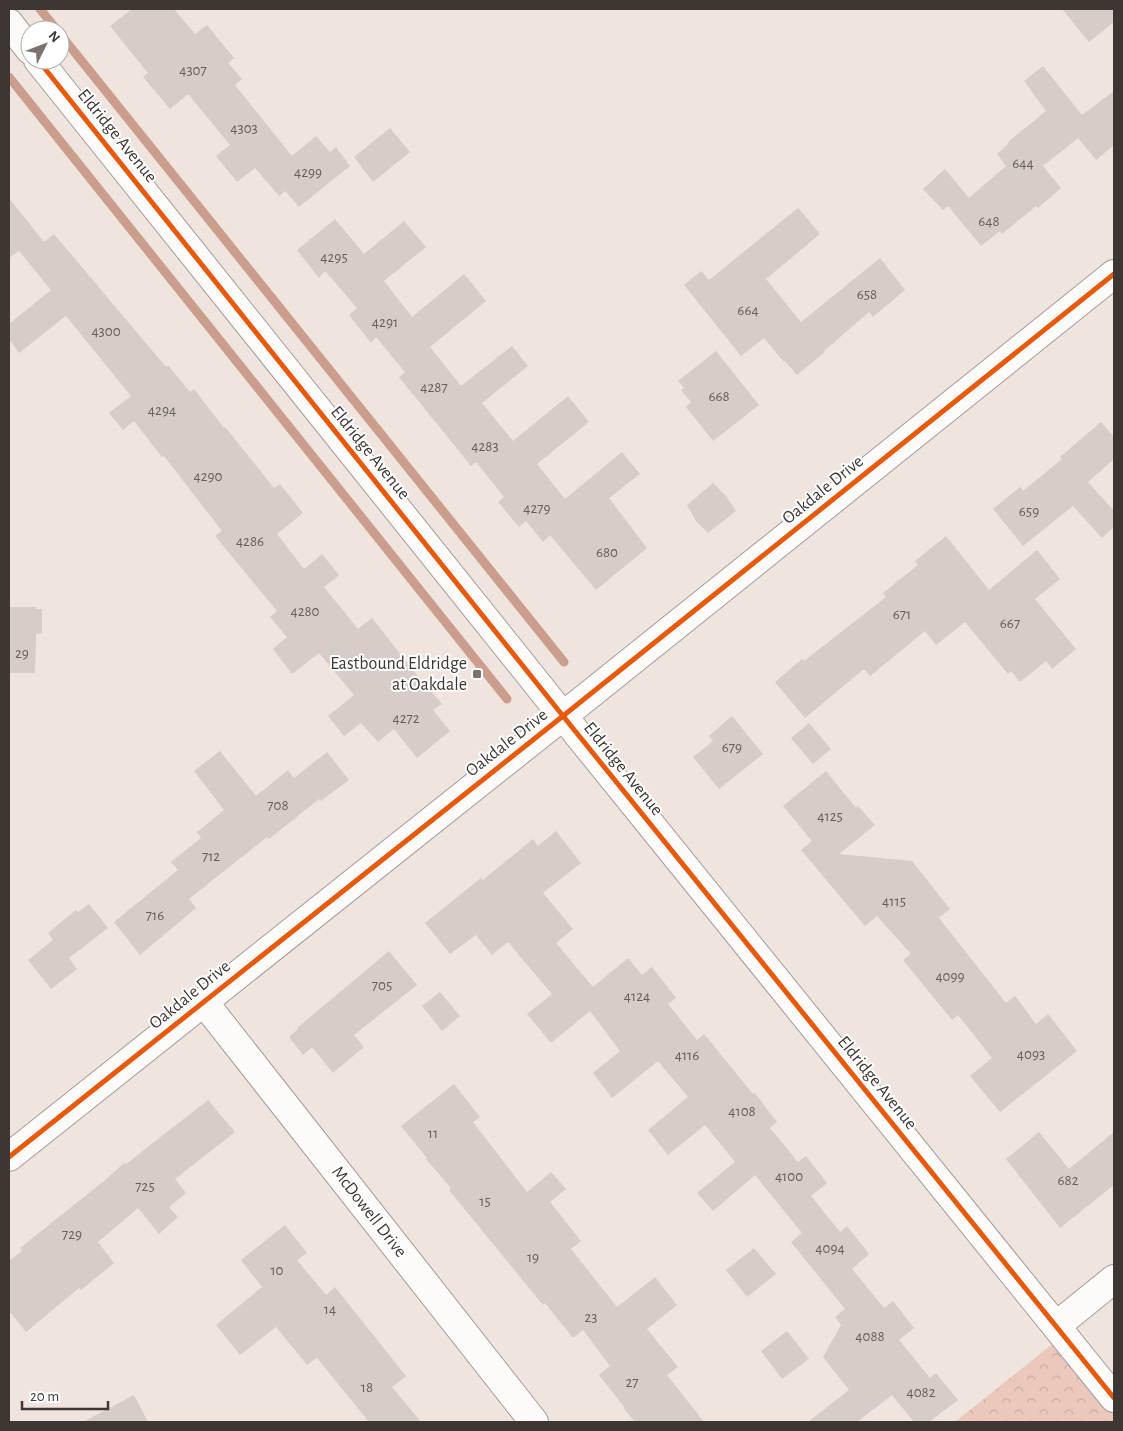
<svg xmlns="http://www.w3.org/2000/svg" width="1123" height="1431" viewBox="0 0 1123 1431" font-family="'Alegreya Sans',sans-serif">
<defs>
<pattern id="forest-crowns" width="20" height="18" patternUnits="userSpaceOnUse" patternTransform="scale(1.25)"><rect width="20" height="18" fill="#ecc8bc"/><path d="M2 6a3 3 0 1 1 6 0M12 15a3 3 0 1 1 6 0" fill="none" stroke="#cbaca2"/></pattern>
</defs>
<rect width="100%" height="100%" fill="#f0e4df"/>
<path fill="url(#forest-crowns)" d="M 1060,1338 L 1114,1409 L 1114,1422 L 955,1422 Z"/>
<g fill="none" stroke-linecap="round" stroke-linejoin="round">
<path stroke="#cb9d8c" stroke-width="9" d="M 40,9 L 57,30
M 60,34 L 564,662
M 9,77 L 507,699"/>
</g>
<path fill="#d6ccc8" d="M 132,9 L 174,9 L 195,34 L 207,25 L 234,58 L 228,63 L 242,79 L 235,85 L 292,156 L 316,136 L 330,152 L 336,147 L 350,166 L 299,207 L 285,191 L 279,196 L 255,168 L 237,182 L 216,156 L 230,145 L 188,94 L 170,109 L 143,77 L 148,73 L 110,26 Z
M 1062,9 L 1114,9 L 1114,22 L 1089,42 Z
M 1043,66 L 1082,115 L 1114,91 L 1114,145 L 1096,160 L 1078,138 L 1043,166 L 1061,188 L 1038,208 L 1036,206 L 1002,234 L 1000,231 L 981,246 L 948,206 L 943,210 L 923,189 L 945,169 L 969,198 L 1006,166 L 997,154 L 1009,143 L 1008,142 L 1046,111 L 1024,81 Z
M 390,128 L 410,152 L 373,182 L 354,157 Z
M 9,198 L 44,242 L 54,234 L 166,367 L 168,365 L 190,392 L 194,389 L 224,428 L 225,427 L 274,488 L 280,484 L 303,513 L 277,534 L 304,569 L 322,554 L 339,575 L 324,587 L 358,629 L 372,618 L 420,679 L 421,679 L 442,704 L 433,710 L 450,731 L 417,758 L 394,729 L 378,742 L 361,723 L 344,736 L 328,716 L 354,695 L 319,653 L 292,674 L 273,649 L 287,637 L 270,617 L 277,611 L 215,536 L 222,531 L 164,456 L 162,457 L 134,421 L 123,430 L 109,413 L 131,396 L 66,316 L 19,353 L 9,339 L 9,324 L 51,290 L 19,251 L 9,258 Z
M 798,208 L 820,234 L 766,279 L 801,322 L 880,258 L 905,290 L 873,317 L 869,312 L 824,351 L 825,352 L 797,375 L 785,361 L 784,362 L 764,338 L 741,356 L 684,285 L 701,271 L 709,280 Z
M 335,219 L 364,254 L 404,221 L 426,247 L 384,281 L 412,317 L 464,274 L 486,301 L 430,347 L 461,386 L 512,346 L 528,366 L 482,403 L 513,441 L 568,396 L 589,422 L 537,464 L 565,499 L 622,452 L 640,474 L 609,498 L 647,548 L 596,590 L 550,535 L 543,542 L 526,521 L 519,527 L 498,502 L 504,497 L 476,462 L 471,466 L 399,377 L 405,372 L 376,337 L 371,343 L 349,315 L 357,308 L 325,271 L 319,278 L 297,250 Z
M 716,351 L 759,405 L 713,441 L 686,407 L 691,402 L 681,390 L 684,388 L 678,381 Z
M 1101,422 L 1114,437 L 1114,459 L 1088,482 L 1114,511 L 1114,527 L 1102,538 L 1073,506 L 1023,546 L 993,509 L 1020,487 L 1023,491 L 1062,459 L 1060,457 Z
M 713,483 L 726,496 L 736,511 L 708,533 L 696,521 L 687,505 Z
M 946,536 L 989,590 L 1037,550 L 1060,579 L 1035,599 L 1076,649 L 1052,669 L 1046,661 L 1020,682 L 1011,671 L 1008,674 L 965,622 L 936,645 L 925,631 L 870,676 L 864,669 L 805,718 L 775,682 L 802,659 L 804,661 L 886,597 L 883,593 L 918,565 L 915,561 Z
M 9,607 L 36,607 L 36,609 L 42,609 L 42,633 L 36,634 L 35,673 L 9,673 Z
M 732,716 L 763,754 L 719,789 L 693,757 L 713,741 L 709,736 Z
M 809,723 L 831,749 L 813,764 L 791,738 Z
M 220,751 L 256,796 L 288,770 L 294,778 L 327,752 L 349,780 L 321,801 L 319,799 L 269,839 L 267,837 L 189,899 L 196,908 L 140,955 L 114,922 L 178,870 L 171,862 L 201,838 L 197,832 L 224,810 L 194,771 Z
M 826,771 L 856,808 L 858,806 L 875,825 L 839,854 L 912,861 L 950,909 L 939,918 L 1006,1003 L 1015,996 L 1036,1024 L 1048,1014 L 1077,1051 L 1000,1112 L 970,1076 L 992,1058 L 958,1015 L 952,1020 L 903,960 L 911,954 L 877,916 L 865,926 L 801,850 L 812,841 L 783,806 Z
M 556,831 L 581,863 L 543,893 L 573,929 L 556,943 L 593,987 L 628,958 L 642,975 L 652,967 L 676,998 L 668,1004 L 697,1040 L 704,1034 L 753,1094 L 754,1092 L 777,1122 L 770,1128 L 798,1162 L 806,1156 L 827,1183 L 811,1196 L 840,1232 L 847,1226 L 869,1254 L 852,1269 L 884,1308 L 893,1301 L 914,1328 L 899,1340 L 930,1378 L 936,1373 L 958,1400 L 929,1422 L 914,1422 L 892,1395 L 857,1422 L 808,1422 L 849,1390 L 823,1357 L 841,1325 L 835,1317 L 845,1309 L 791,1242 L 802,1233 L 755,1175 L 713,1211 L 697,1193 L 735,1162 L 705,1125 L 668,1155 L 648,1130 L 688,1097 L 658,1061 L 612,1098 L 593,1073 L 620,1051 L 590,1011 L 551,1043 L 527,1014 L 552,994 L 508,942 L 492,955 L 476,935 L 450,954 L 425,923 L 481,878 L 483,880 L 533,839 L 538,846 Z
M 89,904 L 108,928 L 69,958 L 77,969 L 51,989 L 28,960 L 53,940 L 48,933 L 76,910 L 78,912 Z
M 389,951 L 417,985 L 354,1035 L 364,1047 L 333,1073 L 312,1047 L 303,1055 L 289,1037 L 298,1029 L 297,1028 Z
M 440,992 L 460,1016 L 442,1031 L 422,1006 Z
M 454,1084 L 480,1117 L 473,1122 L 527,1192 L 551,1172 L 566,1189 L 550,1202 L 581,1241 L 571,1249 L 617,1307 L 655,1277 L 677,1305 L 647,1329 L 678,1367 L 667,1375 L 704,1422 L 635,1422 L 624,1409 L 625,1408 L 599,1375 L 610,1366 L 583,1330 L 573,1338 L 545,1303 L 543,1305 L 449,1190 L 451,1188 L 426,1159 L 427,1158 L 401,1126 Z
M 208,1100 L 235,1132 L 175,1179 L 186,1193 L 169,1207 L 178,1217 L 159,1234 L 138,1208 L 98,1242 L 114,1263 L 81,1290 L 79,1288 L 26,1332 L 9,1311 L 9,1261 L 22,1251 L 20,1248 L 104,1181 L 124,1163 L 126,1164 Z
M 1039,1132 L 1069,1169 L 1114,1132 L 1114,1185 L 1060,1228 L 1006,1159 Z
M 285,1225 L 307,1253 L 297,1260 L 326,1295 L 335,1287 L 406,1376 L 392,1387 L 421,1422 L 369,1422 L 317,1358 L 307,1365 L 276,1327 L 240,1355 L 216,1325 L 262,1287 L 241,1260 Z
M 754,1248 L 776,1274 L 747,1297 L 726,1270 Z
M 787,1331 L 809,1359 L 782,1379 L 761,1351 Z
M 134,1395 L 148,1422 L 83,1422 Z"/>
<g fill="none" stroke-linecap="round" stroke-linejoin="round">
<defs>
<path id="minor" d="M 9,23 L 30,50
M 38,60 L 563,716 L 1114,1398
M 203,1001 L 534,1422
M 9,1157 L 563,716 L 1114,274
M 1056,1326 L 1114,1279"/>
</defs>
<use href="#minor" stroke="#a49b98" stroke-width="30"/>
<use href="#minor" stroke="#fdfbfa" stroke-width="28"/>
<defs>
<path id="cycleway" d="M 38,60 L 563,716 L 1114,1398
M 9,1157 L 563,716 L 1114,274"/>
</defs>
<use href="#cycleway" stroke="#fff" stroke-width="8"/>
<use href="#cycleway" stroke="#e8590c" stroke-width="5"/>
</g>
<rect fill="#7c736f" stroke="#fff" stroke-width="2" x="472" y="669" width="10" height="10" rx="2.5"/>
<g text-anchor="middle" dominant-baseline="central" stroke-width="4" stroke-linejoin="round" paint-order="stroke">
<g font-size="15" fill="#665e5b">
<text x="193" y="70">4307</text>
<text x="244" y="128">4303</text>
<text x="1023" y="163">644</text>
<text x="308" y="172">4299</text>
<text x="989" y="221">648</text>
<text x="334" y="257">4295</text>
<text x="867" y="294">658</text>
<text x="748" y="310">664</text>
<text x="385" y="322">4291</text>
<text x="106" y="331">4300</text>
<text x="434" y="387">4287</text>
<text x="719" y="396">668</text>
<text x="162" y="410">4294</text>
<text x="485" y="446">4283</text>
<text x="208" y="476">4290</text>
<text x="537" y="508">4279</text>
<text x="1029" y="511">659</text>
<text x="250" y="541">4286</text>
<text x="607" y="552">680</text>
<text x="305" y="611">4280</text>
<text x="902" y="614">671</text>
<text x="1010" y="623">667</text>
<text x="22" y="653">29</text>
<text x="406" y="718">4272</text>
<text x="732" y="747">679</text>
<text x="278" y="805">708</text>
<text x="830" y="816">4125</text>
<text x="211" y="856">712</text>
<text x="894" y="901">4115</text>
<text x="155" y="915">716</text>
<text x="950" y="976">4099</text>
<text x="382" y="985">705</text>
<text x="637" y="996">4124</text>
<text x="1031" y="1054">4093</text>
<text x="687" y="1055">4116</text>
<text x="742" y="1111">4108</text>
<text x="433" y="1133">11</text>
<text x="789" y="1176">4100</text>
<text x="1068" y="1180">682</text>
<text x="145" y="1186">725</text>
<text x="485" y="1201">15</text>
<text x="72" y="1234">729</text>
<text x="830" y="1248">4094</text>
<text x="533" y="1257">19</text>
<text x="277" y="1270">10</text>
<text x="330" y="1309">14</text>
<text x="591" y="1317">23</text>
<text x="870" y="1336">4088</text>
<text x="632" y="1382">27</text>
<text x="367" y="1387">18</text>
<text x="921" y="1392">4082</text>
</g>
<g font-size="18" fill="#3e3633" stroke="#fff">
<text transform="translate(117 136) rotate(51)">Eldridge Avenue</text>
<text transform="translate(370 453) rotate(51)">Eldridge Avenue</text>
<text transform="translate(823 490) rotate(-39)">Oakdale Drive</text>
<text transform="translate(507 743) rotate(-38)">Oakdale Drive</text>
<text transform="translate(623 769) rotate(51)">Eldridge Avenue</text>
<text transform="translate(190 995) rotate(-39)">Oakdale Drive</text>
<text transform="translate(877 1083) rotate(51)">Eldridge Avenue</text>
<text transform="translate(369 1212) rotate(52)">McDowell Drive</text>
</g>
<g font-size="18" fill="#3e3633" stroke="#fff" text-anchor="end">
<text x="467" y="664">Eastbound Eldridge<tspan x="467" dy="21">at Oakdale</tspan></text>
</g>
</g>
<rect width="1123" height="1431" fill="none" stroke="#3e3633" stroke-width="20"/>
<g transform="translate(45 45) rotate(48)"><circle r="24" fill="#ffffff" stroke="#b2afad"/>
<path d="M0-4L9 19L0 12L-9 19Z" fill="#7c736f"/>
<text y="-8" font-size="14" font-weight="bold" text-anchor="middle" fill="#3e3633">N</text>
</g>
<path d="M22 1401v8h86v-8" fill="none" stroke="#3e3633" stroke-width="2.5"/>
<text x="30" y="1401" font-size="15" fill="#3e3633" stroke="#ffffff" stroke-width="4" paint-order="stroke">20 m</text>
</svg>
